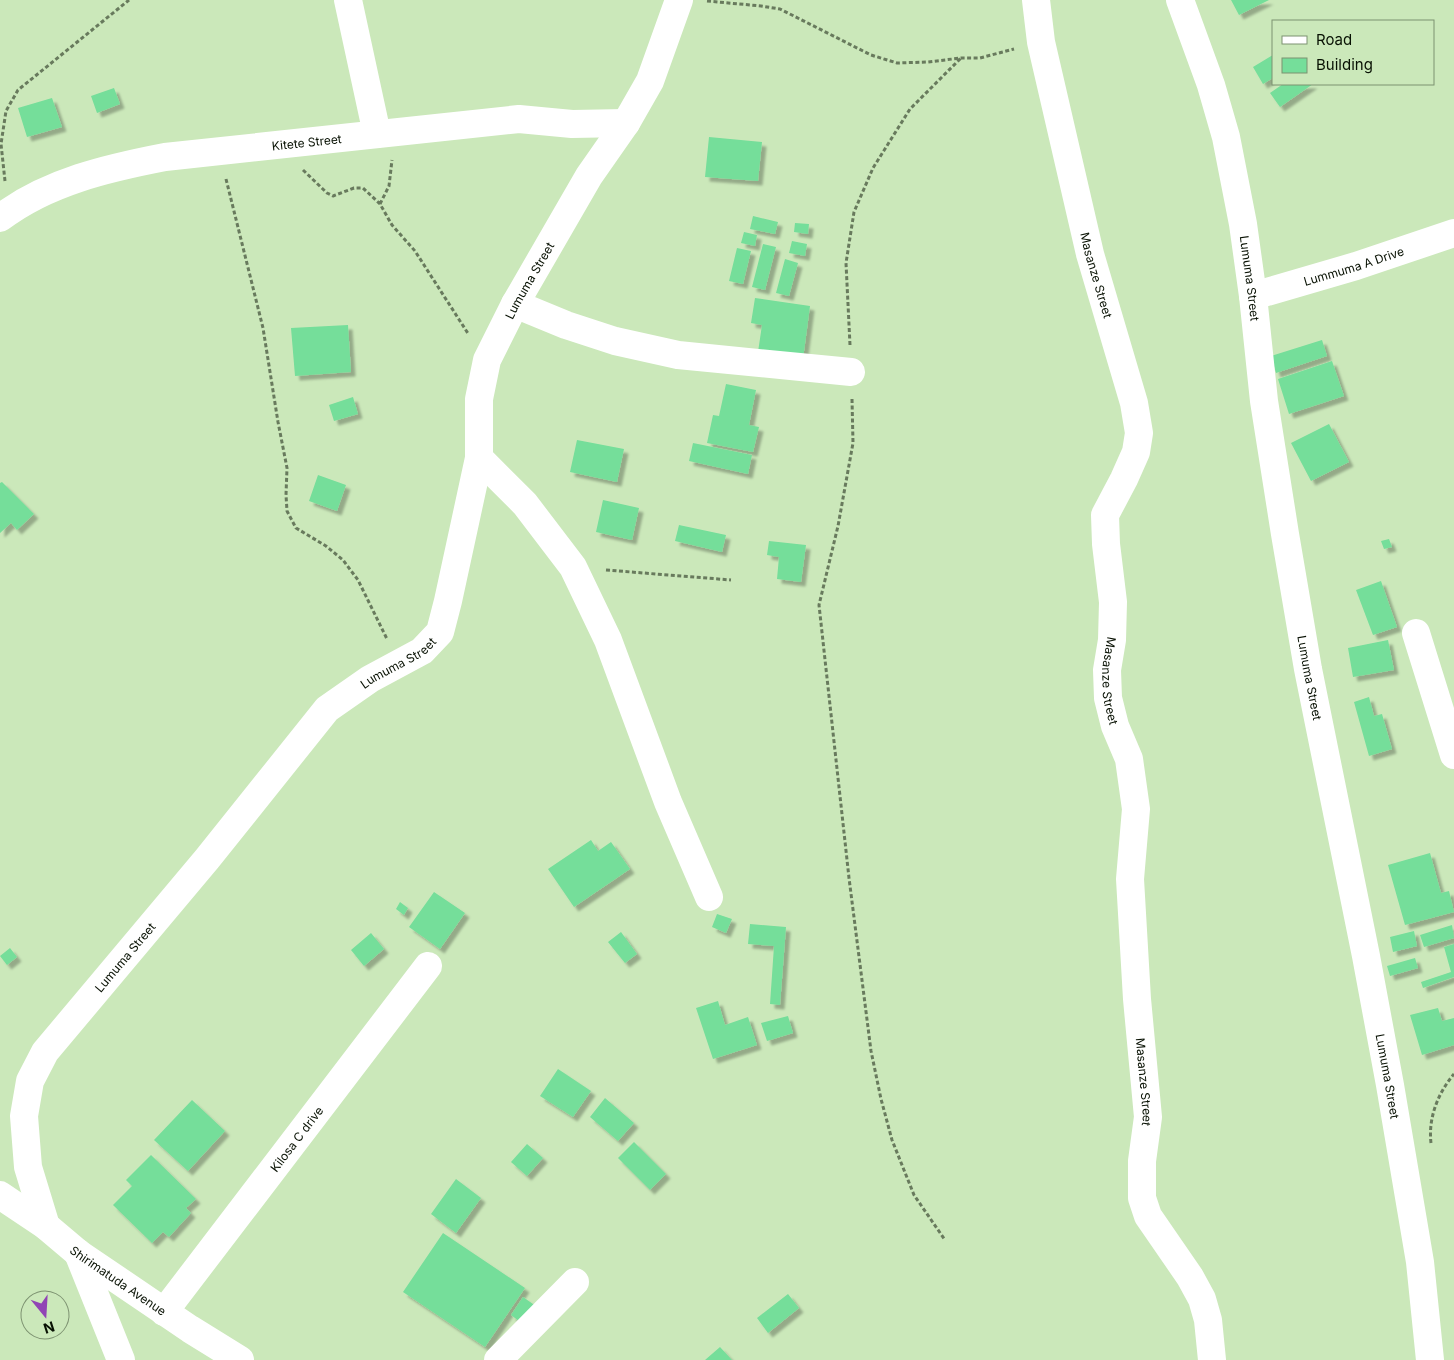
<svg xmlns="http://www.w3.org/2000/svg" width="1454" height="1360" viewBox="0 0 1454 1360" font-family="Inter,sans-serif">
<defs>
<filter id="shadow"><feDropShadow dx="4.5" dy="4.5" stdDeviation="1" flood-color="#0004"/></filter>
</defs>
<rect width="100%" height="100%" fill="#cbe8ba"/>
<path fill="#75de9a" filter="url(#shadow)" d="M 1231,0 L 1269,0 L 1239,15 Z
M 1273,55 L 1273,78 L 1263,84 L 1253,67 Z
M 1283,84 L 1313,84 L 1280,107 L 1270,93 Z
M 114,88 L 120,104 L 97,113 L 91,96 Z
M 52,98 L 62,127 L 27,137 L 18,108 Z
M 709,137 L 762,142 L 758,181 L 705,177 Z
M 753,216 L 778,222 L 775,234 L 750,229 Z
M 795,223 L 809,224 L 808,234 L 794,232 Z
M 744,232 L 757,235 L 755,246 L 741,243 Z
M 792,241 L 807,244 L 805,256 L 789,253 Z
M 763,244 L 776,247 L 765,290 L 752,287 Z
M 737,248 L 751,251 L 743,284 L 729,281 Z
M 785,259 L 798,263 L 789,296 L 776,293 Z
M 755,298 L 810,306 L 803,359 L 758,352 L 762,325 L 751,323 Z
M 348,325 L 351,372 L 295,376 L 291,328 Z
M 1322,340 L 1327,356 L 1276,373 L 1271,356 Z
M 1332,361 L 1344,396 L 1289,414 L 1278,379 Z
M 726,384 L 756,390 L 749,425 L 759,427 L 753,452 L 707,443 L 713,415 L 719,416 Z
M 353,397 L 358,414 L 334,421 L 329,405 Z
M 1329,424 L 1349,462 L 1311,481 L 1291,443 Z
M 577,440 L 624,449 L 617,482 L 570,472 Z
M 693,443 L 752,455 L 748,474 L 689,461 Z
M 318,475 L 346,485 L 337,511 L 309,501 Z
M 2,482 L 34,514 L 17,530 L 11,523 L 0,533 L 0,483 Z
M 603,500 L 639,508 L 632,540 L 596,532 Z
M 679,525 L 726,535 L 722,552 L 675,541 Z
M 1389,539 L 1392,547 L 1384,549 L 1381,541 Z
M 769,541 L 806,545 L 801,582 L 777,579 L 779,557 L 767,555 Z
M 1381,581 L 1397,627 L 1373,635 L 1356,590 Z
M 1388,640 L 1394,670 L 1353,677 L 1348,648 Z
M 1369,697 L 1374,716 L 1382,714 L 1392,749 L 1369,756 L 1354,702 Z
M 591,840 L 598,851 L 611,842 L 630,869 L 574,907 L 548,869 Z
M 1430,853 L 1441,893 L 1449,891 L 1454,912 L 1405,925 L 1388,865 Z
M 434,892 L 465,913 L 440,949 L 409,927 Z
M 400,902 L 408,908 L 404,915 L 396,909 Z
M 717,914 L 732,919 L 726,933 L 712,927 Z
M 750,924 L 786,927 L 780,1005 L 770,1004 L 774,946 L 748,944 Z
M 1452,925 L 1454,938 L 1424,947 L 1420,935 Z
M 1414,931 L 1417,946 L 1393,952 L 1390,937 Z
M 621,932 L 637,954 L 625,963 L 608,942 Z
M 371,933 L 384,949 L 364,966 L 351,950 Z
M 1454,944 L 1454,977 L 1423,988 L 1421,982 L 1451,972 L 1444,947 Z
M 10,948 L 17,957 L 7,965 L 0,956 Z
M 1415,958 L 1418,968 L 1390,976 L 1387,966 Z
M 718,1001 L 725,1025 L 748,1017 L 757,1045 L 713,1059 L 696,1008 Z
M 1438,1008 L 1442,1021 L 1454,1018 L 1454,1045 L 1422,1055 L 1410,1015 Z
M 788,1016 L 793,1033 L 767,1041 L 761,1023 Z
M 558,1069 L 591,1091 L 573,1117 L 540,1096 Z
M 605,1098 L 634,1123 L 618,1141 L 590,1117 Z
M 192,1100 L 225,1131 L 188,1171 L 154,1140 Z
M 634,1142 L 666,1174 L 650,1190 L 618,1158 Z
M 527,1144 L 543,1158 L 527,1176 L 511,1162 Z
M 151,1155 L 196,1199 L 186,1208 L 191,1213 L 169,1237 L 163,1232 L 152,1243 L 113,1205 L 132,1186 L 126,1180 Z
M 456,1179 L 481,1198 L 456,1233 L 431,1214 Z
M 443,1233 L 525,1288 L 485,1347 L 403,1292 Z
M 788,1294 L 799,1308 L 768,1333 L 757,1318 Z
M 523,1297 L 540,1309 L 527,1327 L 511,1315 Z
M 720,1347 L 732,1360 L 705,1360 Z"/>
<g fill="none" stroke-linecap="round" stroke-linejoin="round">
<path stroke="#687a5d" stroke-width="3" stroke-dasharray="4 2.5" stroke-linecap="butt" d="M 707,1 L 761,6 L 780,9 L 871,55 L 897,63 L 928,62 L 961,58 L 980,58 L 1014,49
M 303,170 L 327,193 L 333,196 L 354,188 L 363,188 L 380,204 L 392,225 L 415,251 L 469,335
M 226,179 L 263,328 L 278,422 L 287,468 L 286,495 L 287,511 L 296,528 L 326,546 L 343,560 L 358,580 L 387,639
M 5,181 L 1,144 L 6,111 L 18,90 L 129,0
M 380,204 L 389,186 L 392,160
M 850,345 L 846,263 L 854,212 L 873,168 L 910,109 L 961,58
M 852,399 L 853,443 L 838,526 L 819,605 L 849,878 L 871,1051 L 881,1099 L 892,1140 L 914,1195 L 945,1240
M 606,570 L 731,580
M 1431,1143 C 1428,1118 1438,1093 1454,1074"/>
<g stroke="#fff" stroke-width="28">
<path d="M 348,0 L 377,134"/>
<path id="s1" d="M 1036,0 L 1041,42 L 1090,254 L 1134,403 L 1139,433 L 1136,452 L 1124,479 L 1105,515 L 1106,544 L 1113,602 L 1112,640 L 1107,670 L 1108,698 L 1115,726 L 1129,759 L 1136,809 L 1130,879 L 1137,999 L 1148,1117 L 1142,1161 L 1142,1198 L 1148,1216 L 1190,1277 L 1202,1299 L 1208,1320 L 1212,1360"/>
<path id="s2" d="M 1180,0 L 1211,85 L 1226,137 L 1243,224 L 1253,296 L 1264,401 L 1285,534 L 1308,669 L 1366,956 L 1390,1085 L 1420,1262 L 1430,1360"/>
<path id="s3" d="M 0,218 C 47,182 108,168 165,157 L 519,119 L 572,124 L 626,123"/>
<path id="s4" d="M 1253,296 L 1356,266 L 1454,233"/>
<path d="M 515,304 L 566,325 L 615,341 L 678,355 L 851,372"/>
<path d="M 479,458 L 525,504 L 573,567 L 608,640 L 668,802 L 709,897"/>
<path d="M 1416,633 L 1454,755"/>
<path id="s5" d="M 0,1195 L 46,1226 L 78,1253 L 190,1329 L 240,1360"/>
<path id="s6" d="M 46,1226 L 28,1167 L 24,1116 L 30,1081 L 45,1052 L 207,859 L 327,709 L 370,679 L 422,651 L 440,632 L 448,601 L 479,458 L 479,399 L 487,360 L 515,304 L 589,176 L 626,123 L 650,81 L 679,0"/>
<path d="M 78,1253 L 121,1360"/>
<path id="s7" d="M 164,1312 L 428,966"/>
<path d="M 498,1360 L 575,1282"/>
</g>
</g>
<g text-anchor="middle" dominant-baseline="central" stroke-width="4.5" stroke-linejoin="round" paint-order="stroke">
<g font-size="12" fill="#081103" stroke="#cbe8ba">
<text stroke="none"><textPath href="#s3" startOffset="320">Kitete Street</textPath></text>
<text stroke="none"><textPath href="#s4" startOffset="105">Lummuma A Drive</textPath></text>
<text stroke="none"><textPath href="#s1" startOffset="282">Masanze Street</textPath></text>
<text stroke="none"><textPath href="#s2" startOffset="288">Lumuma Street</textPath></text>
<text stroke="none"><textPath href="#s6" startOffset="1130">Lumuma Street</textPath></text>
<text stroke="none"><textPath href="#s6" startOffset="710">Lumuma Street</textPath></text>
<text stroke="none"><textPath href="#s2" startOffset="692">Lumuma Street</textPath></text>
<text stroke="none"><textPath href="#s1" startOffset="702">Masanze Street</textPath></text>
<text stroke="none"><textPath href="#s6" startOffset="305">Lumuma Street</textPath></text>
<text stroke="none"><textPath href="#s2" startOffset="1098">Lumuma Street</textPath></text>
<text stroke="none"><textPath href="#s1" startOffset="1108">Masanze Street</textPath></text>
<text stroke="none"><textPath href="#s7" startOffset="218">Kilosa C drive</textPath></text>
<text stroke="none"><textPath href="#s5" startOffset="146">Shirimatuda Avenue</textPath></text>
</g>
</g>
<rect x="1272" y="20" width="162" height="65" fill="#cbe8ba" stroke="#7d9271"/>
<rect x="1282" y="36" width="25" height="8" fill="#ffffff" stroke="#7d9271"/>
<text x="1316" y="45" font-size="15" fill="#081103">Road</text>
<rect x="1282" y="58" width="25" height="15" fill="#75de9a" stroke="#7d9271"/>
<text x="1316" y="70" font-size="15" fill="#081103">Building</text>
<g transform="translate(45 1315) rotate(162)"><circle r="24" fill="#cbe8ba" stroke="#7d9271"/>
<path d="M0-4L9 19L0 12L-9 19Z" fill="#9144b5"/>
<text y="-8" font-size="14" font-weight="bold" text-anchor="middle" fill="#081103">N</text>
</g>
</svg>
